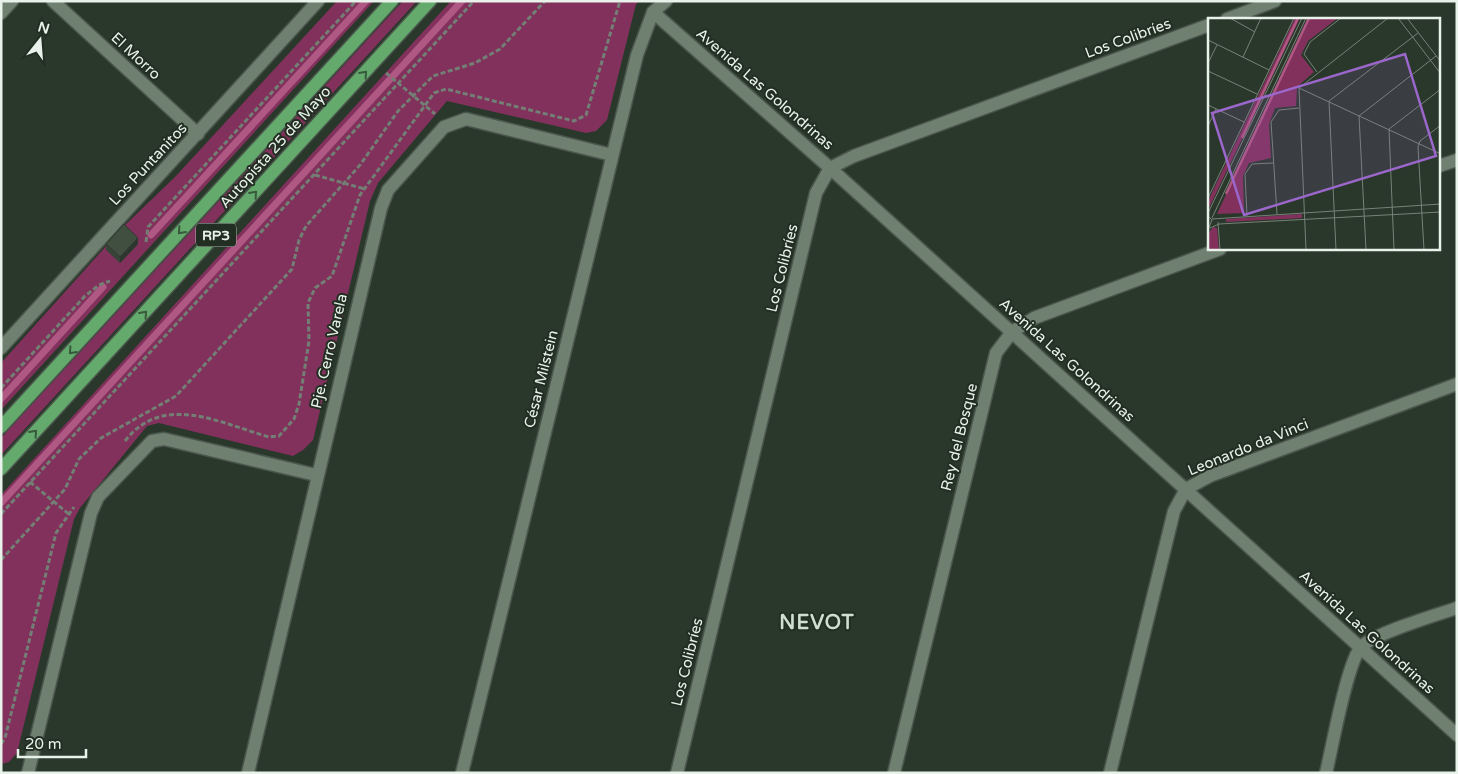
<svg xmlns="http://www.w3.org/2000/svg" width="1458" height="774" viewBox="0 0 1458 774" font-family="'Varela Round',sans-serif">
<rect width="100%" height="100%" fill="#2a382b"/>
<path fill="#82315c" d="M 337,1 L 374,1 L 1,410 L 1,363 L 125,225 L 175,177 Z
M 403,1 L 417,1 L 1,455 L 1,438 Z
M 451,1 L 640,1 L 636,4 L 607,120 L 596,131 L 586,133 L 447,101 L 378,183 L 370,201 L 313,440 L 303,450 L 293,456 L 159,423 L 147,426 L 80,508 L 74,519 L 17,753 L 9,762 L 1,764 L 1,495 Z"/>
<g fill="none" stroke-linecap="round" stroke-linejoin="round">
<path stroke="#af5884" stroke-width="7" d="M 151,235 L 366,1
M 1,399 L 103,287
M 1,503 L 462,1"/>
<defs>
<path id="street" d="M 53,1 L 198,134
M 1,13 L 12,1
M 1227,19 L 1275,1
M 1439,166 L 1457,160
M 28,773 L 91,513 L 98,497 L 152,441 L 164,439 L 316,475
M 248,773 L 381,208 L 388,190 L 444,127 L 466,119 L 612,155
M 462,773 L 637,55 L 653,12 L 666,1
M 677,773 L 816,193 L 830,168 L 854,156 L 1209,25
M 894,773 L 996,353 L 1012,332 L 1034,318 L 1220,249
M 1110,773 L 1174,511 L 1186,489 L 1210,476 L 1457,384
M 1326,773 C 1332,748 1347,663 1361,647 C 1375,633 1436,615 1457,608"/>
<path id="secondary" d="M 653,12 L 830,168 L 1457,735
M 1,348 L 318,1"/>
<path id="primary" d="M 1,427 L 392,1
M 1,469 L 430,1"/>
</defs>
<use href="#street" stroke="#4a564b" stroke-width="15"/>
<use href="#secondary" stroke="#4a564b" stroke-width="15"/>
<use href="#primary" stroke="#4a564b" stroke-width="15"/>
<path stroke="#737f74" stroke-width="3" stroke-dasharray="5 2.5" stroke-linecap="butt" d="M 386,73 L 435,114
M 315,175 L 365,189
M 146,242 L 148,227 L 356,1
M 1,388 L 85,296 L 99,285 L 110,281
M 125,441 C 163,392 220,423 269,437 L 279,436 L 294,419 L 299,404 L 309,341 L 308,303 L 315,288 L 332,276 L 360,195 L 434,93 L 446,89 L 574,121 L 586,115 L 620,1
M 30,482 L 70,515
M 1,514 L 474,1
M 1,560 L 65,489 L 79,459 L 101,438 L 176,396 L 292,269 L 299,240 L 306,226 L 360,165 L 398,111 L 433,76 L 475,63 L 500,49 L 545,1
M 1,744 L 5,738 L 56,533 L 74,507"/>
<use href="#street" stroke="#6f7f70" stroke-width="12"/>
<use href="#secondary" stroke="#6f7f70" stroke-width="12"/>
<use href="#primary" stroke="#64aa6d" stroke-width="12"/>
</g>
<path fill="#384438" d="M 106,244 L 138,244 L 120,263 L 106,250 Z"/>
<path fill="#2e372e" d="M 138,238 L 138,244 L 120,263 L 120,257 Z"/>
<path fill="#414f41" stroke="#2e372e" d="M 124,224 L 138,238 L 120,257 L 106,244 Z"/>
<defs><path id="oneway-chevron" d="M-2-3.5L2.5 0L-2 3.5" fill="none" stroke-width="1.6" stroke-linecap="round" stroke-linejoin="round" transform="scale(1.25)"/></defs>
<g stroke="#38593c">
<use href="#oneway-chevron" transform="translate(364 74) rotate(-48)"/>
<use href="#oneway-chevron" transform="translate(254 194) rotate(-48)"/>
<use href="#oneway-chevron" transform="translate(181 231) rotate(132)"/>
<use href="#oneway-chevron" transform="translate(144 314) rotate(-48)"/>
<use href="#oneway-chevron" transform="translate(72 351) rotate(132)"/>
<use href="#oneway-chevron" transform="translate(34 433) rotate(-48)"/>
</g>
<g text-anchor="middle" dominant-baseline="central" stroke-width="4" stroke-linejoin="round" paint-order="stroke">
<rect fill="#212e21" stroke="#adb7ae" stroke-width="1" x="196" y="223.5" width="40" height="23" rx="4"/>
<g font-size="14" font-weight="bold" fill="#e9f2ea">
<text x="216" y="235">RP3</text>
</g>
<g font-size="15" fill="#e9f2ea" stroke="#212e21">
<text transform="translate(1128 38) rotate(-20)">Los Colibríes</text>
<text transform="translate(136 56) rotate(43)">El Morro</text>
<text transform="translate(765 89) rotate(41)">Avenida Las Golondrinas</text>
<text transform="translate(275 147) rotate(-48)">Autopista 25 de Mayo</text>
<text transform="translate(148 164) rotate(-47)">Los Puntanitos</text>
<text transform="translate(782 268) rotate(-76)">Los Colibríes</text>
<text transform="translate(329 351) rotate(-77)">Pje. Cerro Varela</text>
<text transform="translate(1067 360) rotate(42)">Avenida Las Golondrinas</text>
<text transform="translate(541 379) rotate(-76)">César Milstein</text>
<text transform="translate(959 437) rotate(-76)">Rey del Bosque</text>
<text transform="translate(1248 447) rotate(-22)">Leonardo da Vinci</text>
<text transform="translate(1367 632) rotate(42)">Avenida Las Golondrinas</text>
<text transform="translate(687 662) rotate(-76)">Los Colibríes</text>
</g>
<g font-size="20" font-weight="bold" letter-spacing="1" fill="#cedfcf" stroke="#212e21">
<text x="817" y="623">NEVOT</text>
</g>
</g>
<g transform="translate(1208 18)">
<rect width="232" height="232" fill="#2a382b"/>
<path d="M 87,0 L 92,0 L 0,192 L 0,183 ZM 100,0 L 130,0 L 100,23 L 93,37 L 106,54 L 89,69 L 88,88 L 67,90 L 61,106 L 63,140 L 41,145 L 35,158 L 36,195 L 9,196 ZM 94,196 L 94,200 L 18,204 L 18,201 ZM 5,209 L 9,210 L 11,232 L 0,232 L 0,216 Z" fill="#82315c"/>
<path fill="none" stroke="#af5884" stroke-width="2.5" d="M 34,120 L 90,0M 18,176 L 101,0"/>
<path fill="none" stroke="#768277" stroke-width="1" d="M 22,0 L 47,14M 190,0 L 233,56M 199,0 L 233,44M 0,22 L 61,52M 35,39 L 53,0M 0,45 L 9,27M 0,53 L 49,76M 109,54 L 96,36 L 102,24 L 133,0M 91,70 L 233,136M 0,87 L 36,104M 0,108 L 8,91M 0,180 L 86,0M 0,195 L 94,0M 69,196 L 63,104 L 71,92 L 91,90M 0,198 L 4,202 L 0,212M 39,198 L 37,156 L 44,146 L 65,145M 4,200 L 98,0M 4,201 L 233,186M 10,204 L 12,232M 2,210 L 11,206 L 233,194M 98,232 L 91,70 L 180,0M 128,232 L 121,83 L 210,15M 158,232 L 151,98 L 228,38M 186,232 L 181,111 L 233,71M 216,232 L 210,129 L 212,123 L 233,107"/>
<path fill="#9c67cc" fill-opacity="0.15" stroke="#9c67cc" stroke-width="2.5" d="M 197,36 L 228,138 L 36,197 L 4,95 Z"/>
<rect width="232" height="232" fill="none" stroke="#e9f2ea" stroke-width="2.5"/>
</g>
<rect width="1458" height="774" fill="none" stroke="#e9f2ea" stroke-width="5"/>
<g transform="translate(40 40) rotate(17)" stroke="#212e21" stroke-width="4" paint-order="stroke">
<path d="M0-4L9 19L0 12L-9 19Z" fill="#e9f2ea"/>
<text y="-8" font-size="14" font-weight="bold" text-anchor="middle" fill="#e9f2ea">N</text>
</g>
<path d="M18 749v8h68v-8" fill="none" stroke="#e9f2ea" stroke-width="2.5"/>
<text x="25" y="749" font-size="15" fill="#e9f2ea" stroke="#212e21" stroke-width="4" paint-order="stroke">20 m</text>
</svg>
